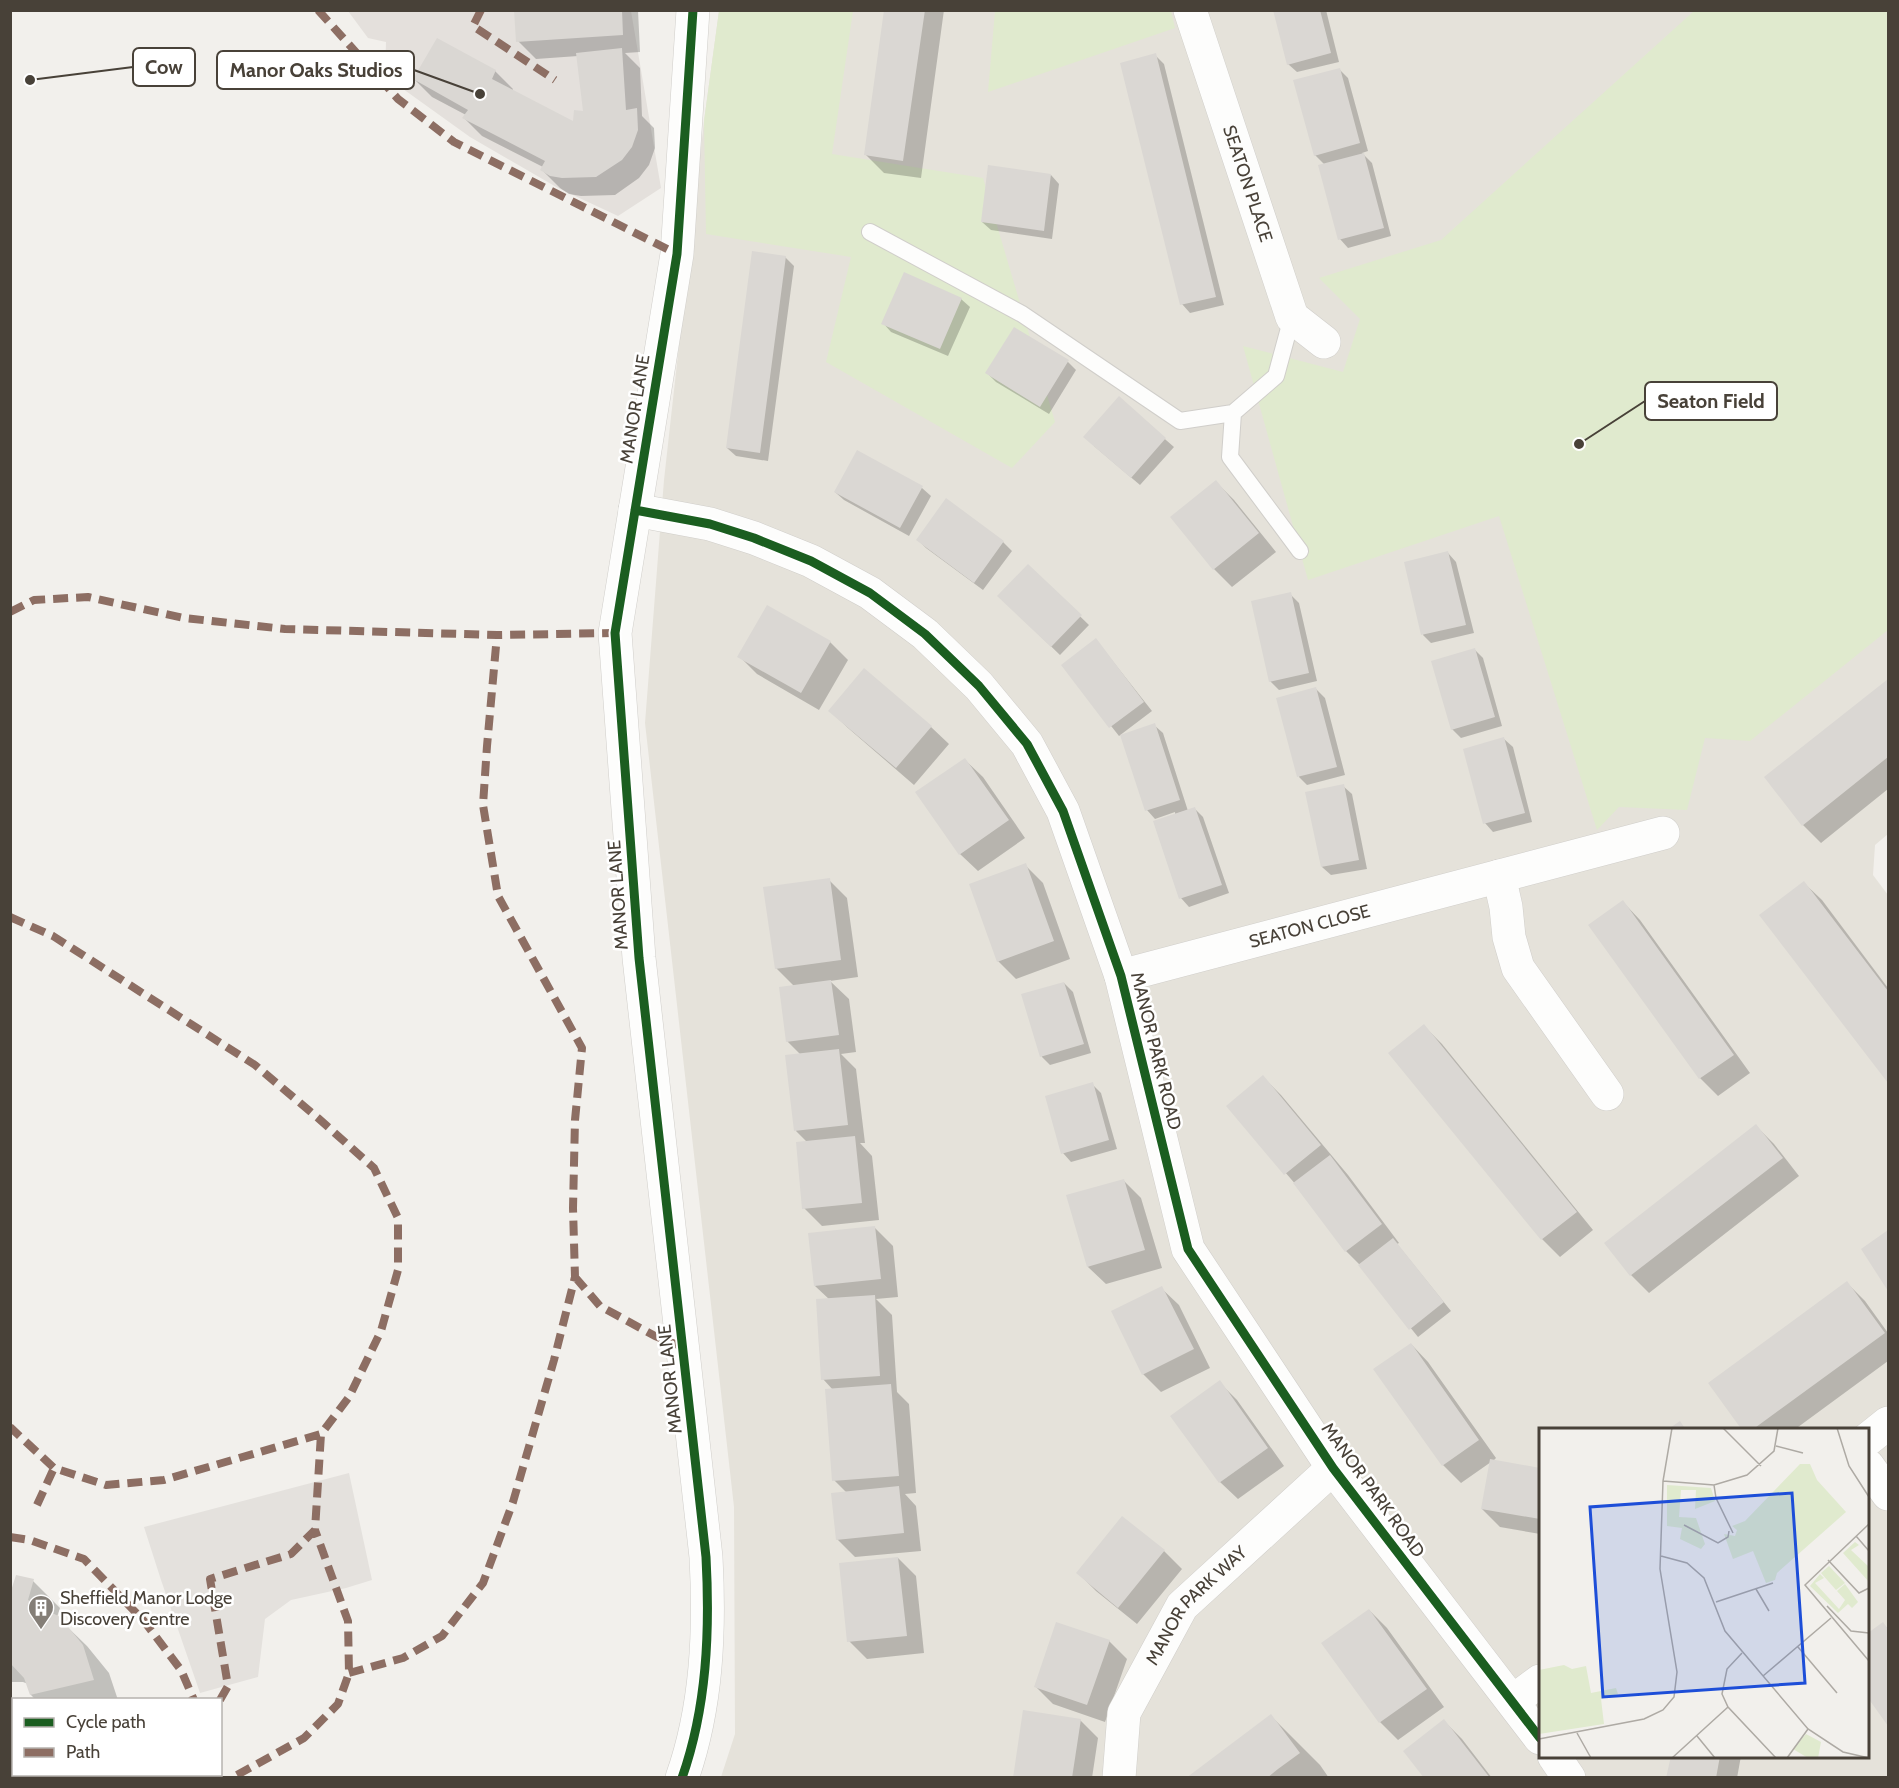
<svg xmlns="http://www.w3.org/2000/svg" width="1899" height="1788" viewBox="0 0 1899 1788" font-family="Cabin,sans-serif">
<rect width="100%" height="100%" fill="#f2f0ec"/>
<path fill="#e5e2da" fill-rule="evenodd" d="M 719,11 L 1888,11 L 1888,834 L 1875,845 L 1873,875 L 1888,895 L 1888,1777 L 721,1777 L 735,1734 L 734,1507 L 645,723 L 664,480 L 704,121 ZM 1540,1430 L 1868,1430 L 1868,1756 L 1540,1756 Z"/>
<path fill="#e4e0dc" d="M 348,11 L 631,11 L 661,188 L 618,216 L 558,188 L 470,137 L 385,76 L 386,42 L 368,38 Z"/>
<path fill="#e0eace" d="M 719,11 L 853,11 L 832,154 L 983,178 L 1055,422 L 1012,468 L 826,362 L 851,257 L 706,234 L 704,121 Z
M 995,11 L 1171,11 L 1175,28 L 988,92 Z
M 1694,11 L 1888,11 L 1888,630 L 1750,741 L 1705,738 L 1687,810 L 1619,807 L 1597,830 L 1499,516 L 1308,580 L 1243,346 L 1343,372 L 1360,319 L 1319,278 L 1441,240 Z
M 10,1730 L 13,1730 L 14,1774 L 145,1774 L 145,1777 L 11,1777 Z"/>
<path fill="#e4e1dd" d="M 349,1473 L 372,1580 L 346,1588 L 291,1600 L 265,1619 L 258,1677 L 200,1693 L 161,1580 L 144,1527 Z"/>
<path fill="#0003" d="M 516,10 L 638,10 L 640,52 L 625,53 L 640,68 L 642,116 L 654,128 L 655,148 L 649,165 L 639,178 L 615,195 L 581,196 L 569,194 L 560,188 L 542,170 L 543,167 L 482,136 L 464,118 L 466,115 L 432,97 L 414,79 L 437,40 L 495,71 L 513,89 L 512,91 L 574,123 L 585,112 L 578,56 L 536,59 L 518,41 Z
M 886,10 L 944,10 L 921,178 L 884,173 L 866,155 Z
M 1275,10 L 1326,10 L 1339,62 L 1297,72 L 1288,64 Z
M 1155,55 L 1164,64 L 1224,305 L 1190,313 L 1182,304 Z
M 1339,69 L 1348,78 L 1368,151 L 1362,153 L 1372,163 L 1391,236 L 1348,248 L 1340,239 L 1325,165 L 1315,155 Z
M 1051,175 L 1059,184 L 1052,239 L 991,230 L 982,222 Z
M 785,257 L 794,266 L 768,461 L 736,456 L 727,448 Z
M 961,299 L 970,307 L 948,356 L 891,332 L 883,323 Z
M 1068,362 L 1076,370 L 1049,414 L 996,382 L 987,373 Z
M 1119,399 L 1174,447 L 1140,485 L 1094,446 Z
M 1216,482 L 1234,500 L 1276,552 L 1232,587 L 1214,569 L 1173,517 Z
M 922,488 L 931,496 L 909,536 L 844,500 L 835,492 Z
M 947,500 L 1003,542 L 1012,551 L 983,590 L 926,548 L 918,540 Z
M 1448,553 L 1456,562 L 1474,633 L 1431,643 L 1423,635 Z
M 1028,566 L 1089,625 L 1060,655 L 999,596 Z
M 1290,594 L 1299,603 L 1317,681 L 1279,690 L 1270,681 Z
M 1096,640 L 1152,711 L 1119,736 L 1063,665 Z
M 830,642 L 848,660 L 819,710 L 757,674 L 739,656 Z
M 1475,650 L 1483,658 L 1502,726 L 1461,738 L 1452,729 Z
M 1888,681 L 1888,789 L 1821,843 L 1803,825 L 1766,778 Z
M 1316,689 L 1325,698 L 1345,775 L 1307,785 L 1299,777 Z
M 830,711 L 931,727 L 949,744 L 914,785 L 848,728 Z
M 1154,725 L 1163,733 L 1188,811 L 1195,809 L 1203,817 L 1229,893 L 1189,907 L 1181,898 L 1175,812 L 1155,819 L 1147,810 Z
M 1504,739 L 1513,747 L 1532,822 L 1493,832 L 1485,823 Z
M 965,760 L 983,777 L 1025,838 L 978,871 L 960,854 Z
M 1343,786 L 1352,794 L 1367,869 L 1331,875 L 1322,867 Z
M 1025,865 L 1043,883 L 1070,959 L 1016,979 L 998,961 Z
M 829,880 L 847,898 L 858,977 L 830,981 L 849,999 L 856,1052 L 841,1054 L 856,1069 L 865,1143 L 860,1143 L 872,1156 L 879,1220 L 822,1226 L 804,1208 L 807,1142 L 796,1131 L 801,1055 L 787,1041 L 794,986 L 776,968 Z
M 1804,883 L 1822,900 L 1888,988 L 1888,1081 L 1762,915 Z
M 1623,902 L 1640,920 L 1750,1073 L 1718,1096 L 1700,1078 L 1590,925 Z
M 1064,983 L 1073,992 L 1091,1053 L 1050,1065 L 1042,1057 L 1023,995 Z
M 1424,1026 L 1442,1044 L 1593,1230 L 1560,1257 L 1542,1239 L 1391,1053 Z
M 1263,1077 L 1281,1095 L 1348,1175 L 1399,1243 L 1397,1244 L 1451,1311 L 1418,1337 L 1359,1264 L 1346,1251 L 1297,1186 L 1228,1106 Z
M 1092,1084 L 1101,1093 L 1117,1149 L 1071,1162 L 1063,1153 Z
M 1756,1126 L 1774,1144 L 1799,1176 L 1649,1293 L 1631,1275 L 1606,1243 Z
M 1123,1180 L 1141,1198 L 1162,1268 L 1106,1284 L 1088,1267 Z
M 875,1228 L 893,1246 L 898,1297 L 876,1299 L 892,1315 L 897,1392 L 909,1404 L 916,1493 L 905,1494 L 916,1506 L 921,1551 L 855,1557 L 837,1539 L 847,1493 L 834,1480 L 833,1390 L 823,1379 L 830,1300 L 815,1286 Z
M 1888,1232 L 1888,1288 L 1863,1249 Z
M 1847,1283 L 1865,1301 L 1888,1333 L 1888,1361 L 1794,1430 L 1744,1430 Z
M 1161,1288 L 1179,1305 L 1210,1368 L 1161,1392 L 1143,1374 Z
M 1411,1344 L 1428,1362 L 1496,1458 L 1493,1461 L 1540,1469 L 1540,1534 L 1500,1527 L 1482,1509 L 1491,1462 L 1461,1483 L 1443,1465 Z
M 1219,1382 L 1237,1400 L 1284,1466 L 1238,1499 L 1220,1482 Z
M 1123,1518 L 1164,1551 L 1182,1569 L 1137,1624 L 1096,1591 L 1078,1573 Z
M 898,1558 L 916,1576 L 924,1653 L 867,1659 L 849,1641 Z
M 33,1581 L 60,1608 L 57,1617 L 87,1646 L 109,1673 L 118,1700 L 36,1700 L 31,1695 L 28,1684 L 23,1682 L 10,1682 L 10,1595 Z
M 1369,1610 L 1387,1628 L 1444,1707 L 1398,1740 L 1380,1722 Z
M 1883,1624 L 1888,1629 L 1888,1724 L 1868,1696 L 1868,1635 Z
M 1109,1641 L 1127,1659 L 1105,1722 L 1053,1704 L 1035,1686 Z
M 1271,1716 L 1320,1765 L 1329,1778 L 1188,1778 Z
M 1080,1720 L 1098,1738 L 1092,1778 L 1014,1778 Z
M 1444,1721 L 1462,1739 L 1492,1778 L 1426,1778 Z
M 1672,1756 L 1741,1756 L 1737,1778 L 1668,1778 Z
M 40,1774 L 142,1774 L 142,1778 L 41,1778 Z"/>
<path fill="#dad7d3" d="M 514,10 L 622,10 L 623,35 L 516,42 Z
M 884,10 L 925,10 L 903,161 L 864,155 Z
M 1273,10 L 1320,10 L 1331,53 L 1287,65 Z
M 437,38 L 496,70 L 492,79 L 573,121 L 574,110 L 583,111 L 576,53 L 622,48 L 626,110 L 637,108 L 638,130 L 632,147 L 622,160 L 596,177 L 562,178 L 550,176 L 540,170 L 545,161 L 462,118 L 468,110 L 413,79 Z
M 1156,53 L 1216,297 L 1180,305 L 1120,63 Z
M 1340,68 L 1360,143 L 1314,156 L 1293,80 Z
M 1364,153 L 1384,228 L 1338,240 L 1318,165 Z
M 988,165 L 1051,174 L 1044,231 L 981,222 Z
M 752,251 L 786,256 L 760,453 L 726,448 Z
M 904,272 L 962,298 L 940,349 L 881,324 Z
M 1014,327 L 1069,360 L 1040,407 L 985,373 Z
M 1119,396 L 1166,438 L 1131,478 L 1083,437 Z
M 857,450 L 923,486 L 900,528 L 834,492 Z
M 1216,480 L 1259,533 L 1213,570 L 1170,517 Z
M 946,498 L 1004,541 L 974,583 L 916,540 Z
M 1448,551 L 1466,625 L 1421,635 L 1404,562 Z
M 1028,564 L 1082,615 L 1051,647 L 997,596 Z
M 1291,592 L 1309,673 L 1269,682 L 1251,601 Z
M 767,605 L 831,641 L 801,693 L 737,657 Z
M 1096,638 L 1144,702 L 1109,728 L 1061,665 Z
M 1475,648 L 1495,717 L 1451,730 L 1431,661 Z
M 864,668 L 932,726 L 896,768 L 828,711 Z
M 1888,679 L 1888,757 L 1802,826 L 1764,777 Z
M 1316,687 L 1337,767 L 1297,777 L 1276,698 Z
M 1155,723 L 1180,800 L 1145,811 L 1120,735 Z
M 1504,737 L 1525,813 L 1483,824 L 1463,749 Z
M 965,758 L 1009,820 L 959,855 L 915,792 Z
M 1344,784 L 1359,860 L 1321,867 L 1305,792 Z
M 1195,807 L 1222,885 L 1179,899 L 1153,821 Z
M 1026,863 L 1054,941 L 997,962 L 969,884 Z
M 830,878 L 841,960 L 775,969 L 763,887 Z
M 1804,881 L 1888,991 L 1888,1083 L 1759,915 Z
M 1623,900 L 1734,1055 L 1699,1079 L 1588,925 Z
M 831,980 L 839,1035 L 786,1042 L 779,987 Z
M 1064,982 L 1084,1044 L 1040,1057 L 1021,994 Z
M 1424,1024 L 1577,1212 L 1541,1240 L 1388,1053 Z
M 839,1049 L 848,1125 L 794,1131 L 785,1055 Z
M 1263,1075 L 1321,1145 L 1284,1175 L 1226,1106 Z
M 1093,1082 L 1109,1140 L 1061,1154 L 1045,1096 Z
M 1756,1124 L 1783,1158 L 1630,1276 L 1604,1243 Z
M 855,1136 L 862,1203 L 802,1209 L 796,1142 Z
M 1330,1155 L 1382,1224 L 1345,1252 L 1293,1183 Z
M 1124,1179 L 1145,1250 L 1087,1267 L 1066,1195 Z
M 875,1226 L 881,1279 L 814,1286 L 808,1233 Z
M 1888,1230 L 1888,1291 L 1861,1249 Z
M 1393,1238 L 1444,1302 L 1409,1330 L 1358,1265 Z
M 1847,1281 L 1885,1333 L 1752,1430 L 1742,1430 L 1708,1383 Z
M 1162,1286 L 1194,1349 L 1142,1375 L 1111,1311 Z
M 875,1295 L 880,1376 L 821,1380 L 816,1299 Z
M 1411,1343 L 1479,1440 L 1442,1466 L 1373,1369 Z
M 1220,1380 L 1268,1448 L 1219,1483 L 1170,1416 Z
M 891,1384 L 899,1476 L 832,1481 L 825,1389 Z
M 1680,1421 L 1686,1430 L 1667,1430 Z
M 1490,1459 L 1540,1468 L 1540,1519 L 1481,1509 Z
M 899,1486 L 904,1533 L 836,1540 L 831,1493 Z
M 1122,1516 L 1165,1550 L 1118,1608 L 1076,1573 Z
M 898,1557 L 907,1636 L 847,1642 L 839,1563 Z
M 16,1575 L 34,1579 L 28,1600 L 60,1617 L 83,1645 L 94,1680 L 30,1695 L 24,1678 L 10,1663 L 10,1594 Z
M 1369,1609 L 1427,1689 L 1379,1723 L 1321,1643 Z
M 1056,1622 L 1110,1640 L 1087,1705 L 1034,1687 Z
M 1883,1622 L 1888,1629 L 1888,1726 L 1868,1698 L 1868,1633 Z
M 1023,1710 L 1081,1719 L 1072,1778 L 1013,1778 Z
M 1271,1714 L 1300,1753 L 1278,1769 L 1267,1778 L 1186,1778 Z
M 1444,1719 L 1490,1778 L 1424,1778 L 1403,1751 Z
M 1671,1756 L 1720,1756 L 1716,1778 L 1666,1778 Z
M 38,1774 L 94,1774 L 94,1776 L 84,1778 L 39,1778 Z"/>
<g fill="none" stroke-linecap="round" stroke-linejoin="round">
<defs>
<path id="lane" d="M 870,232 L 1022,314 L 1180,421 L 1233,413 L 1276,376 L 1292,317
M 1233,413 L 1230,457 L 1300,551"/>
<g id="street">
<path id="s1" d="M 1190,10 L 1292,317 L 1324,342"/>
<path d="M 635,510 L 710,524 L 754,538 L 811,561 L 870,593 L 925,634 L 979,686 L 1027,744 L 1063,811 L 1121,976 L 1188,1249 L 1333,1468 L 1540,1738"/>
<path d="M 1499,876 L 1506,907 L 1509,937 L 1518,968 L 1607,1094"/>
<path id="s2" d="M 1121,976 L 1663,833"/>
<path d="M 1868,1439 L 1888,1423"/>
<path d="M 1868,1466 L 1888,1494"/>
<path d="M 1513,1701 L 1540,1681"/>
<path d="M 1554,1756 L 1569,1778"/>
<path d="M 682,1778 C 707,1707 710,1631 706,1557 L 639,958 L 615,633 L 677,254 L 693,10"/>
<path id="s3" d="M 1119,1778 L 1124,1713 L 1182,1606 L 1333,1468"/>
</g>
</defs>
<use href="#lane" stroke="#d0ceca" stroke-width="18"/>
<use href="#street" stroke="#d0ceca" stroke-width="34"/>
<use href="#lane" stroke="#fdfdfc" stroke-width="16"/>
<use href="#street" stroke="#fdfdfc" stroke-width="33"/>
<path stroke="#8d6e63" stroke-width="8" stroke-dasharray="15 8" stroke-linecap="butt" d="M 318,10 L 398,99 L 454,142 L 677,254
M 481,10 L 473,26 L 555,80
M 10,612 L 34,600 L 88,597 L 184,618 L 285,629 L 497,635 L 615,633
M 10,917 L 53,936 L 255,1065 L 318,1118 L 374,1168 L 398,1218 L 398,1270 L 381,1331 L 349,1397 L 321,1434 L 164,1480 L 106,1485 L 54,1468 L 10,1427
M 575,1277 L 600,1306 L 655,1336 L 683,1347
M 37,1505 L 54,1468
M 10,1537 L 30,1540 L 84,1559 L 144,1621 L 181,1670 L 194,1700
M 349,1673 L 403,1658 L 442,1636 L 483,1583 L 513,1502 L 554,1360 L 575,1277 L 573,1208 L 575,1120 L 582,1048 L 498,896 L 483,805 L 487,746 L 497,635
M 220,1700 L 228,1686 L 210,1579 L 291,1554 L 315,1530 L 321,1434
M 237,1775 L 304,1738 L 338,1704 L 349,1673 L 348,1621 L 315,1530
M 209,1778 L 209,1774"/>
<defs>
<path id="cycleway" d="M 635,510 L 710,524 L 754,538 L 811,561 L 870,593 L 925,634 L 979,686 L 1027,744 L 1063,811 L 1121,976 L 1188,1249 L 1333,1468 L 1540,1738
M 682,1778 C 707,1707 710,1631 706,1557 L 639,958 L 615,633 L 677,254 L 693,10"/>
</defs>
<use href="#cycleway" stroke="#fff" stroke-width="13"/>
<use href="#cycleway" stroke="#1b5e20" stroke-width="9"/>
</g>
<defs>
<symbol id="building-pin" viewBox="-11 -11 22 30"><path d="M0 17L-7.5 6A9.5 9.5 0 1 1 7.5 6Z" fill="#847e77" stroke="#fff"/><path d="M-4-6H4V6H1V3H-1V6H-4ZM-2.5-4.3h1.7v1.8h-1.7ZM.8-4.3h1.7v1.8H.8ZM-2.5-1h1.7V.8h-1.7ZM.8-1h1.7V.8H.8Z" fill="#fff"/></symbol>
</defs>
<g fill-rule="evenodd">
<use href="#building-pin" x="26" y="1593" width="30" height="40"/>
</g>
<g text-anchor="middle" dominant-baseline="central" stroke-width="5" stroke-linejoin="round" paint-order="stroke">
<g font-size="18" fill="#484138" stroke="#fff">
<text stroke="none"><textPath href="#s1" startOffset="183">SEATON PLACE</textPath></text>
<text transform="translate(635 409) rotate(-81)">MANOR LANE</text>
<text transform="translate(618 895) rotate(-94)">MANOR LANE</text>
<text stroke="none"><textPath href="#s2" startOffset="195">SEATON CLOSE</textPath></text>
<text transform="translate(1156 1051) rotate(76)">MANOR PARK ROAD</text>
<text transform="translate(670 1379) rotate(-96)">MANOR LANE</text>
<text transform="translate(1373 1490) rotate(54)">MANOR PARK ROAD</text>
<text stroke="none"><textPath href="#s3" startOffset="196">MANOR PARK WAY</textPath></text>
</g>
<g font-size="18" fill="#484138" stroke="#fff" text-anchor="start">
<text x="60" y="1598">Sheffield Manor Lodge<tspan x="60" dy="21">Discovery Centre</tspan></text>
</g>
</g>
<g transform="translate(1539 1428)">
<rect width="330" height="330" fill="#f2f0ec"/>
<path d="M 261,36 L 271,36 L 278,52 L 307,84 L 238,145 L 236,152 L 227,155 L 214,123 L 194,131 L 185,106 L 196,108 L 198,102 L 193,98 L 206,93 ZM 128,57 L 172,60 L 176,73 L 156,81 L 157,62 L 142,62 L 140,89 L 157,90 L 166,116 L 162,121 L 141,111 L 143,100 L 128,98 ZM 316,114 L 320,117 L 312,122 L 330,139 L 330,154 L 304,125 ZM 290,138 L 306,155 L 297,162 L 282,145 ZM 281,146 L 285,150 L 276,155 L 300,181 L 306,172 L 298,163 L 306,156 L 319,174 L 313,180 L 309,176 L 299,185 L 271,158 ZM 25,237 L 33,241 L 47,238 L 52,265 L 77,260 L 79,266 L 62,271 L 65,296 L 0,306 L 0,242 ZM 267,306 L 282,314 L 279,330 L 269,330 L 254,321 Z" fill="#e0eace"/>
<path fill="none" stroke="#aeaaa4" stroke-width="1.5" d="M 184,0 L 222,38M 298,0 L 310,38 L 330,69M 237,18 L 264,25M 124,53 L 175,57 L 208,47 L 235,23 L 239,0M 175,57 L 177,70 L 194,105M 330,96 L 266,157 L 330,233M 145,97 L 179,115 L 189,109 L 190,103M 317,108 L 330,123M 122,128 L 148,135 L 165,150 L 186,203 L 269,301 L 304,324 L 330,330M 289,132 L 320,165 L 330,160M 217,161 L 230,183M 177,174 L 234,155M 288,178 L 312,203 L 330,205M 259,219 L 298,265M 203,225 L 188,241 L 183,266 L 189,279 L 237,330M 224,248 L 292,190M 38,305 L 52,330M 158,308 L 176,330M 0,311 L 105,291 L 124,282 L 135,269 L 138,244 L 121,141 L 124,53 L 133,0M 133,330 L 189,279M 248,330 L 269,301"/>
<path fill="#1d4ed8" fill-opacity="0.15" stroke="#1d4ed8" stroke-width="3" d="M 253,65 L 266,255 L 64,269 L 51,79 Z"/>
<rect width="330" height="330" fill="none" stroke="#484138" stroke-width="3"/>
</g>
<path fill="none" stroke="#484138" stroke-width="2" d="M30 80L133 67M480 94L414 70M1579 444L1645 401"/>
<g fill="#484138" stroke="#fff" stroke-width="2">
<circle cx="30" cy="80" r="6"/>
<circle cx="480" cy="94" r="6"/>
<circle cx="1579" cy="444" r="6"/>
</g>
<g fill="#fff" stroke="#484138" stroke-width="2">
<rect x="133" y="48" width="62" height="38" rx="6"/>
<rect x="217" y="51" width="197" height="38" rx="6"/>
<rect x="1645" y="382" width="132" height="38" rx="6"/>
</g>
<g font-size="20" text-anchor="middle" font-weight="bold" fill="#484138">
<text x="164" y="74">Cow</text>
<text x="316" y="77">Manor Oaks Studios</text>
<text x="1711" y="408">Seaton Field</text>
</g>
<rect width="1899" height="1788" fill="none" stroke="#484138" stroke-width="24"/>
<rect x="12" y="1698" width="210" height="78" fill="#ffffff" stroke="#b6b3af" stroke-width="1.5"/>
<rect x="24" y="1718" width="30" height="9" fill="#1b5e20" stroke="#b6b3af" stroke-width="1.5"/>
<text x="66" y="1728" font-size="18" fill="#484138">Cycle path</text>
<rect x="24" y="1748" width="30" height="9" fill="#8d6e63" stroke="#b6b3af" stroke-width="1.5"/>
<text x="66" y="1758" font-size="18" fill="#484138">Path</text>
</svg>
